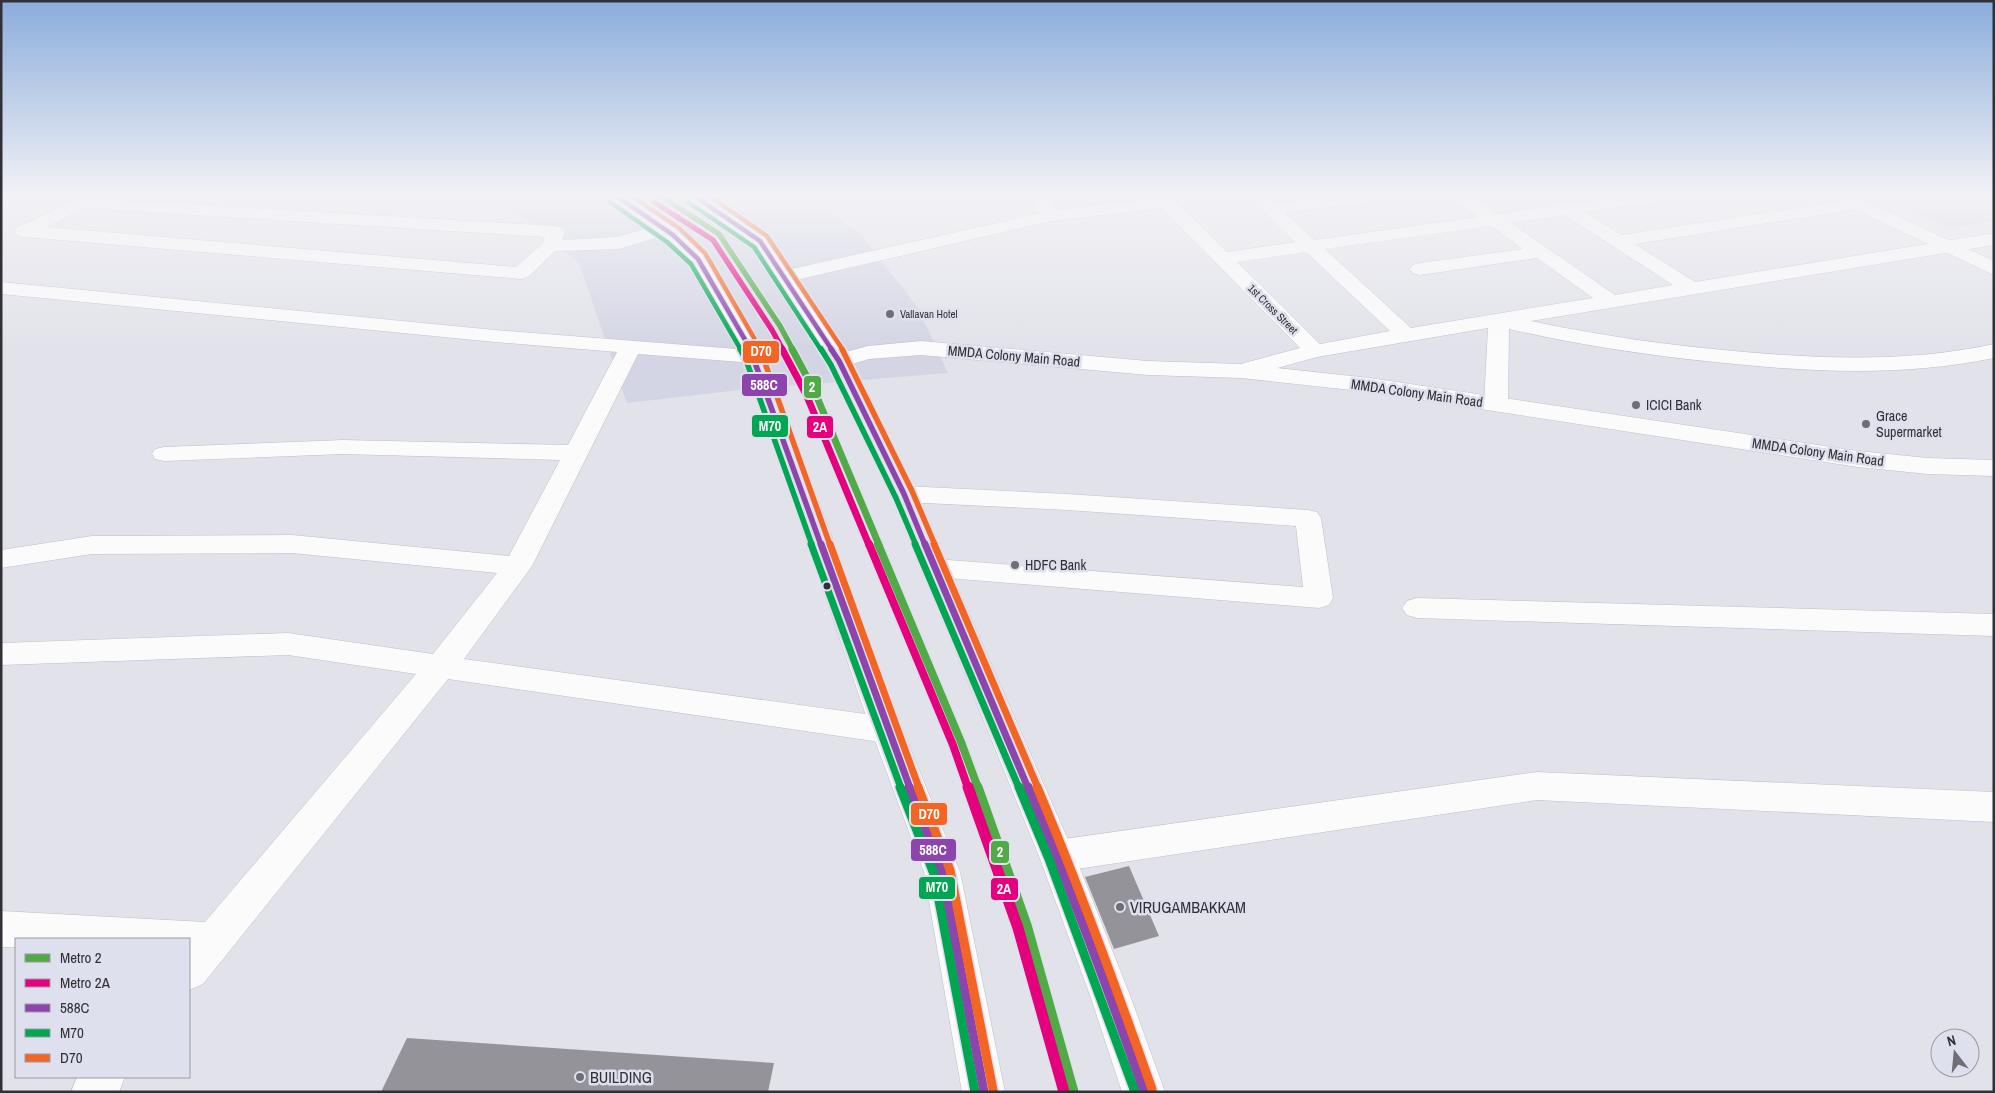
<svg xmlns="http://www.w3.org/2000/svg" width="1995" height="1093" viewBox="0 0 1995 1093" font-family="'Archivo Narrow',sans-serif">
<rect width="100%" height="100%" fill="#e2e3ea"/>
<path fill="#d4d5e4" d="M 496,195 L 806,195 L 862,236 L 918,308 L 948,373 L 740,390 L 627,403 L 579,263 Z
M 1877,195 L 1994,195 L 1994,221 L 1950,228 Z"/>
<path fill="#939399" d="M 1129,866 L 1159,936 L 1114,949 L 1085,877 Z
M 407,1038 L 774,1063 L 768,1092 L 381,1092 Z"/>
<g fill="none" stroke-linecap="round" stroke-linejoin="round">
<defs>
<path id="street" d="M 1027,195 L 1044,195 L 1057,210 L 1153,198 L 1151,195 L 1169,195 L 1227,252 L 1295,242 L 1247,195 L 1265,195 L 1274,203 L 1343,195 L 1390,195 L 1387,199 L 1381,200 L 1285,213 L 1314,240 L 1478,217 L 1453,199 L 1451,195 L 1470,195 L 1498,214 L 1553,206 L 1555,201 L 1561,200 L 1571,204 L 1637,195 L 1680,195 L 1677,199 L 1671,200 L 1585,212 L 1621,235 L 1858,199 L 1864,200 L 1867,204 L 1864,208 L 1635,244 L 1695,282 L 1994,233 L 1994,245 L 1531,321 C 1601,336 1673,346 1745,352 C 1828,359 1911,362 1994,344 L 1994,358 C 1911,375 1829,373 1745,365 C 1666,358 1587,347 1509,329 L 1508,404 L 1504,409 L 1496,411 L 1488,409 L 1484,404 L 1488,328 L 1317,357 L 1241,378 L 1233,376 L 1230,371 L 1233,366 L 1300,348 L 1162,208 L 1052,221 L 783,283 L 776,281 L 773,277 L 776,273 L 783,271 L 1040,213 ZM 1565,215 L 1673,285 L 1615,295 L 1511,223 ZM 1491,226 L 1523,249 L 1420,263 L 1413,265 L 1410,269 L 1413,273 L 1420,275 L 1537,258 L 1593,298 L 1411,328 L 1325,249 ZM 1306,252 L 1390,331 L 1320,344 L 1237,262 Z
M 81,198 L 556,226 L 563,228 L 565,232 L 562,240 L 617,237 L 664,223 L 671,225 L 673,229 L 671,233 L 619,249 L 555,251 L 528,277 L 521,279 L 24,237 L 17,235 L 15,231 L 17,227 ZM 84,208 L 545,237 L 542,244 L 516,267 L 46,227 Z
M 1,282 L 495,330 L 762,351 L 765,356 L 762,361 L 754,363 L 638,354 L 532,566 L 464,659 L 887,717 L 899,721 L 903,730 L 899,739 L 887,743 L 448,679 L 203,984 L 189,990 L 189,939 L 16,939 L 16,947 L 1,947 L 1,911 L 205,922 L 416,674 L 288,655 L 1,665 L 1,643 L 288,633 L 433,654 L 497,573 L 292,553 L 92,554 L 1,568 L 1,550 L 92,536 L 292,535 L 509,556 L 560,460 L 343,454 L 164,461 L 155,459 L 152,454 L 155,449 L 164,447 L 343,440 L 568,445 L 617,352 L 495,342 L 1,294 Z
M 904,486 L 1067,494 L 1308,510 L 1317,512 L 1321,518 L 1333,598 L 1329,605 L 1319,608 L 935,577 L 925,575 L 921,568 L 925,561 L 935,559 L 1303,587 L 1296,526 L 1067,510 L 904,502 L 895,500 L 891,494 L 895,488 Z
M 1417,598 L 1994,614 L 1994,636 L 1417,618 L 1407,615 L 1402,608 L 1407,601 Z
M 1537,772 L 1994,792 L 1994,822 L 1537,800 L 1057,872 L 1044,867 L 1039,856 L 1044,845 L 1057,840 Z
M 77,1077 L 125,1077 L 119,1092 L 71,1092 Z"/>
<path id="secondary" d="M 1830,195 L 1852,195 L 1994,261 L 1994,275 L 1833,199 Z
M 921,341 L 1148,361 L 1241,364 L 1370,378 L 1858,451 L 1928,458 L 1994,460 L 1994,476 L 1928,474 L 1858,467 L 1370,392 L 1241,378 L 1148,375 L 921,355 L 869,359 L 839,368 L 831,366 L 828,361 L 831,356 L 868,346 Z"/>
<path id="primary" d="M 607,195 L 626,195 L 680,231 L 705,255 L 765,356 L 903,730 L 960,872 L 1005,1092 L 962,1092 L 924,872 L 871,730 L 743,356 L 690,262 L 666,239 L 609,199 Z
M 685,195 L 704,195 L 767,237 L 850,361 L 917,494 L 1075,856 L 1131,998 L 1165,1092 L 1122,1092 L 1091,998 L 1039,856 L 891,494 L 828,361 L 753,245 L 687,199 Z"/>
</defs>
<use href="#street" stroke="#bebfc4" stroke-width="1"/>
<use href="#secondary" stroke="#bebfc4" stroke-width="1"/>
<use href="#primary" stroke="#bebfc4" stroke-width="1"/>
<use href="#street" fill="#fbfbfc" fill-rule="evenodd"/>
<use href="#secondary" fill="#fbfbfc" fill-rule="evenodd"/>
<use href="#primary" fill="#fbfbfc" fill-rule="evenodd"/>
<defs>
<path id="bus-1-far3" d="M 615,195 L 673,235 L 698,259 L 751,350
M 693,195 L 760,241 L 832,350"/>
<path id="bus-1-far2" d="M 750,349 L 821,545
M 831,349 L 839,361 L 904,494 L 925,545"/>
<path id="bus-1-far1" d="M 821,544 L 910,788
M 925,544 L 1028,788"/>
<path id="bus-1" d="M 909,787 L 942,872 L 984,1092
M 1028,787 C 1070,887 1108,989 1144,1092"/>
<path id="bus-2-far3" d="M 610,202 L 667,242 L 691,264 L 741,350
M 688,202 L 754,247 L 821,350"/>
<path id="bus-2-far2" d="M 740,349 L 746,360 L 812,545
M 821,349 L 831,365 L 896,498 L 916,545"/>
<path id="bus-2-far1" d="M 811,544 L 901,788
M 915,544 L 1019,788"/>
<path id="bus-2" d="M 900,787 L 934,874 L 975,1092
M 1019,787 L 1049,859 L 1135,1092"/>
<path id="bus-3-far3" d="M 630,195 L 679,228 L 705,253 L 761,350
M 708,195 L 767,236 L 843,350"/>
<path id="bus-3-far2" d="M 760,349 L 830,545
M 842,349 L 912,491 L 935,545"/>
<path id="bus-3-far1" d="M 830,544 L 919,788
M 934,544 L 1038,788"/>
<path id="bus-3" d="M 918,787 L 950,870 L 993,1090
M 1037,787 C 1079,886 1116,987 1152,1089"/>
</defs>
<use href="#bus-1-far3" stroke="#dfe0ed" stroke-width="7"/>
<use href="#bus-1-far2" stroke="#dfe0ed" stroke-width="9"/>
<use href="#bus-1-far1" stroke="#dfe0ed" stroke-width="11"/>
<use href="#bus-1" stroke="#dfe0ed" stroke-width="12"/>
<use href="#bus-2-far3" stroke="#dfe0ed" stroke-width="7"/>
<use href="#bus-2-far2" stroke="#dfe0ed" stroke-width="9"/>
<use href="#bus-2-far1" stroke="#dfe0ed" stroke-width="11"/>
<use href="#bus-2" stroke="#dfe0ed" stroke-width="12"/>
<use href="#bus-3-far3" stroke="#dfe0ed" stroke-width="7"/>
<use href="#bus-3-far2" stroke="#dfe0ed" stroke-width="9"/>
<use href="#bus-3-far1" stroke="#dfe0ed" stroke-width="11"/>
<use href="#bus-3" stroke="#dfe0ed" stroke-width="12"/>
<use href="#bus-1-far3" stroke="#8e44ad" stroke-width="4.5"/>
<use href="#bus-1-far2" stroke="#8e44ad" stroke-width="5.5"/>
<use href="#bus-1-far1" stroke="#8e44ad" stroke-width="7"/>
<use href="#bus-1" stroke="#8e44ad" stroke-width="9"/>
<use href="#bus-2-far3" stroke="#00a651" stroke-width="4.5"/>
<use href="#bus-2-far2" stroke="#00a651" stroke-width="5.5"/>
<use href="#bus-2-far1" stroke="#00a651" stroke-width="7"/>
<use href="#bus-2" stroke="#00a651" stroke-width="9"/>
<use href="#bus-3-far3" stroke="#f26522" stroke-width="4.5"/>
<use href="#bus-3-far2" stroke="#f26522" stroke-width="5.5"/>
<use href="#bus-3-far1" stroke="#f26522" stroke-width="7"/>
<use href="#bus-3" stroke="#f26522" stroke-width="9"/>
<defs>
<path id="metro-1-far3" d="M 659,195 L 719,234 L 780,326 L 793,350"/>
<path id="metro-1-far2" d="M 792,349 L 814,390 L 879,545"/>
<path id="metro-1-far1" d="M 878,544 L 961,742 L 978,788"/>
<path id="metro-1" d="M 977,787 L 1026,925 L 1073,1092"/>
<path id="metro-2-far3" d="M 654,202 L 713,240 L 772,330 L 783,350"/>
<path id="metro-2-far2" d="M 782,349 L 806,394 L 869,545"/>
<path id="metro-2-far1" d="M 869,544 L 953,745 L 968,788"/>
<path id="metro-2" d="M 968,787 L 1018,928 L 1064,1092"/>
</defs>
<use href="#metro-1-far3" stroke="#dfe0ed" stroke-width="8"/>
<use href="#metro-1-far2" stroke="#dfe0ed" stroke-width="10"/>
<use href="#metro-1-far1" stroke="#dfe0ed" stroke-width="12"/>
<use href="#metro-1" stroke="#dfe0ed" stroke-width="14"/>
<use href="#metro-2-far3" stroke="#dfe0ed" stroke-width="8"/>
<use href="#metro-2-far2" stroke="#dfe0ed" stroke-width="10"/>
<use href="#metro-2-far1" stroke="#dfe0ed" stroke-width="12"/>
<use href="#metro-2" stroke="#dfe0ed" stroke-width="14"/>
<use href="#metro-1-far3" stroke="#50aa46" stroke-width="5.5"/>
<use href="#metro-1-far2" stroke="#50aa46" stroke-width="7"/>
<use href="#metro-1-far1" stroke="#50aa46" stroke-width="8"/>
<use href="#metro-1" stroke="#50aa46" stroke-width="11"/>
<use href="#metro-2-far3" stroke="#e5007d" stroke-width="5.5"/>
<use href="#metro-2-far2" stroke="#e5007d" stroke-width="7"/>
<use href="#metro-2-far1" stroke="#e5007d" stroke-width="8"/>
<use href="#metro-2" stroke="#e5007d" stroke-width="11"/>
</g>
<linearGradient id="sky" x2="0" y2="1"><stop stop-color="#8bacdc"/><stop offset="0.56" stop-color="#f2f2f6"/><stop offset="1" stop-color="#f2f2f6" stop-opacity="0"/></linearGradient>
<rect width="1995" height="348" fill="url(#sky)"/>
<g fill="#6e6f75" stroke="#dfe0ed" stroke-width="2">
<circle cx="890" cy="314" r="5"/>
<circle cx="1636" cy="405" r="5"/>
<circle cx="1866" cy="424" r="5"/>
<circle cx="1015" cy="565" r="5"/>
<circle cx="1120" cy="907" r="5"/>
<circle cx="580" cy="1077" r="5"/>
</g>
<circle fill="#303036" stroke="#dfe0ed" stroke-width="2" cx="827" cy="586" r="4.5"/>
<g text-anchor="middle" dominant-baseline="central" stroke-width="5" stroke-linejoin="round" paint-order="stroke">
<g font-size="11" fill="#303036" stroke="#dfe0ed">
<text transform="translate(1273 309) rotate(45)">1st Cross Street</text>
</g>
<g font-size="11" fill="#303036" stroke="#dfe0ed" text-anchor="start">
<text x="900" y="314">Vallavan Hotel</text>
</g>
<g font-size="14" fill="#303036" stroke="#dfe0ed">
<text transform="translate(1014 356) rotate(5)">MMDA Colony Main Road</text>
<text transform="translate(1417 393) rotate(8)">MMDA Colony Main Road</text>
<text transform="translate(1818 452) rotate(8)">MMDA Colony Main Road</text>
</g>
<g font-size="14" fill="#303036" stroke="#dfe0ed" text-anchor="start">
<text x="1646" y="405">ICICI Bank</text>
<text x="1876" y="416">Grace<tspan x="1876" dy="16">Supermarket</tspan></text>
<text x="1025" y="565">HDFC Bank</text>
</g>
<g font-size="16" fill="#303036" stroke="#dfe0ed" text-anchor="start">
<text x="1130" y="907">VIRUGAMBAKKAM</text>
<text x="590" y="1077">BUILDING</text>
</g>
</g>
<g stroke="#dfe0ed" stroke-width="2">
<rect x="742" y="340" width="38" height="24" rx="5" fill="#f26522"/>
<rect x="741" y="373" width="47" height="24" rx="5" fill="#8e44ad"/>
<rect x="803" y="375" width="19" height="24" rx="5" fill="#50aa46"/>
<rect x="751" y="414" width="38" height="24" rx="5" fill="#00a651"/>
<rect x="806" y="415" width="28" height="24" rx="5" fill="#e5007d"/>
<rect x="910" y="802" width="38" height="24" rx="5" fill="#f26522"/>
<rect x="910" y="838" width="47" height="24" rx="5" fill="#8e44ad"/>
<rect x="990" y="840" width="20" height="24" rx="5" fill="#50aa46"/>
<rect x="918" y="876" width="38" height="24" rx="5" fill="#00a651"/>
<rect x="990" y="877" width="29" height="24" rx="5" fill="#e5007d"/>
</g>
<g font-size="14" text-anchor="middle" font-weight="bold" fill="#fff">
<text x="761" y="356">D70</text>
<text x="764" y="390">588C</text>
<text x="812" y="392">2</text>
<text x="770" y="431">M70</text>
<text x="820" y="432">2A</text>
<text x="929" y="819">D70</text>
<text x="933" y="855">588C</text>
<text x="1000" y="857">2</text>
<text x="937" y="892">M70</text>
<text x="1004" y="894">2A</text>
</g>
<rect width="1995" height="1093" fill="none" stroke="#303036" stroke-width="5"/>
<rect x="15" y="938" width="175" height="140" fill="#dfe0ed" stroke="#999aa4"/>
<rect x="25" y="954" width="25" height="8" fill="#50aa46" stroke="#999aa4"/>
<text x="60" y="963" font-size="15" fill="#303036">Metro 2</text>
<rect x="25" y="979" width="25" height="8" fill="#e5007d" stroke="#999aa4"/>
<text x="60" y="988" font-size="15" fill="#303036">Metro 2A</text>
<rect x="25" y="1004" width="25" height="8" fill="#8e44ad" stroke="#999aa4"/>
<text x="60" y="1013" font-size="15" fill="#303036">588C</text>
<rect x="25" y="1029" width="25" height="8" fill="#00a651" stroke="#999aa4"/>
<text x="60" y="1038" font-size="15" fill="#303036">M70</text>
<rect x="25" y="1054" width="25" height="8" fill="#f26522" stroke="#999aa4"/>
<text x="60" y="1063" font-size="15" fill="#303036">D70</text>
<g transform="translate(1955 1053) rotate(344)"><circle r="24" fill="#dfe0ed" stroke="#999aa4"/>
<path d="M0-4L9 19L0 12L-9 19Z" fill="#6e6f75"/>
<text y="-8" font-size="14" font-weight="bold" text-anchor="middle" fill="#303036">N</text>
</g>
</svg>
